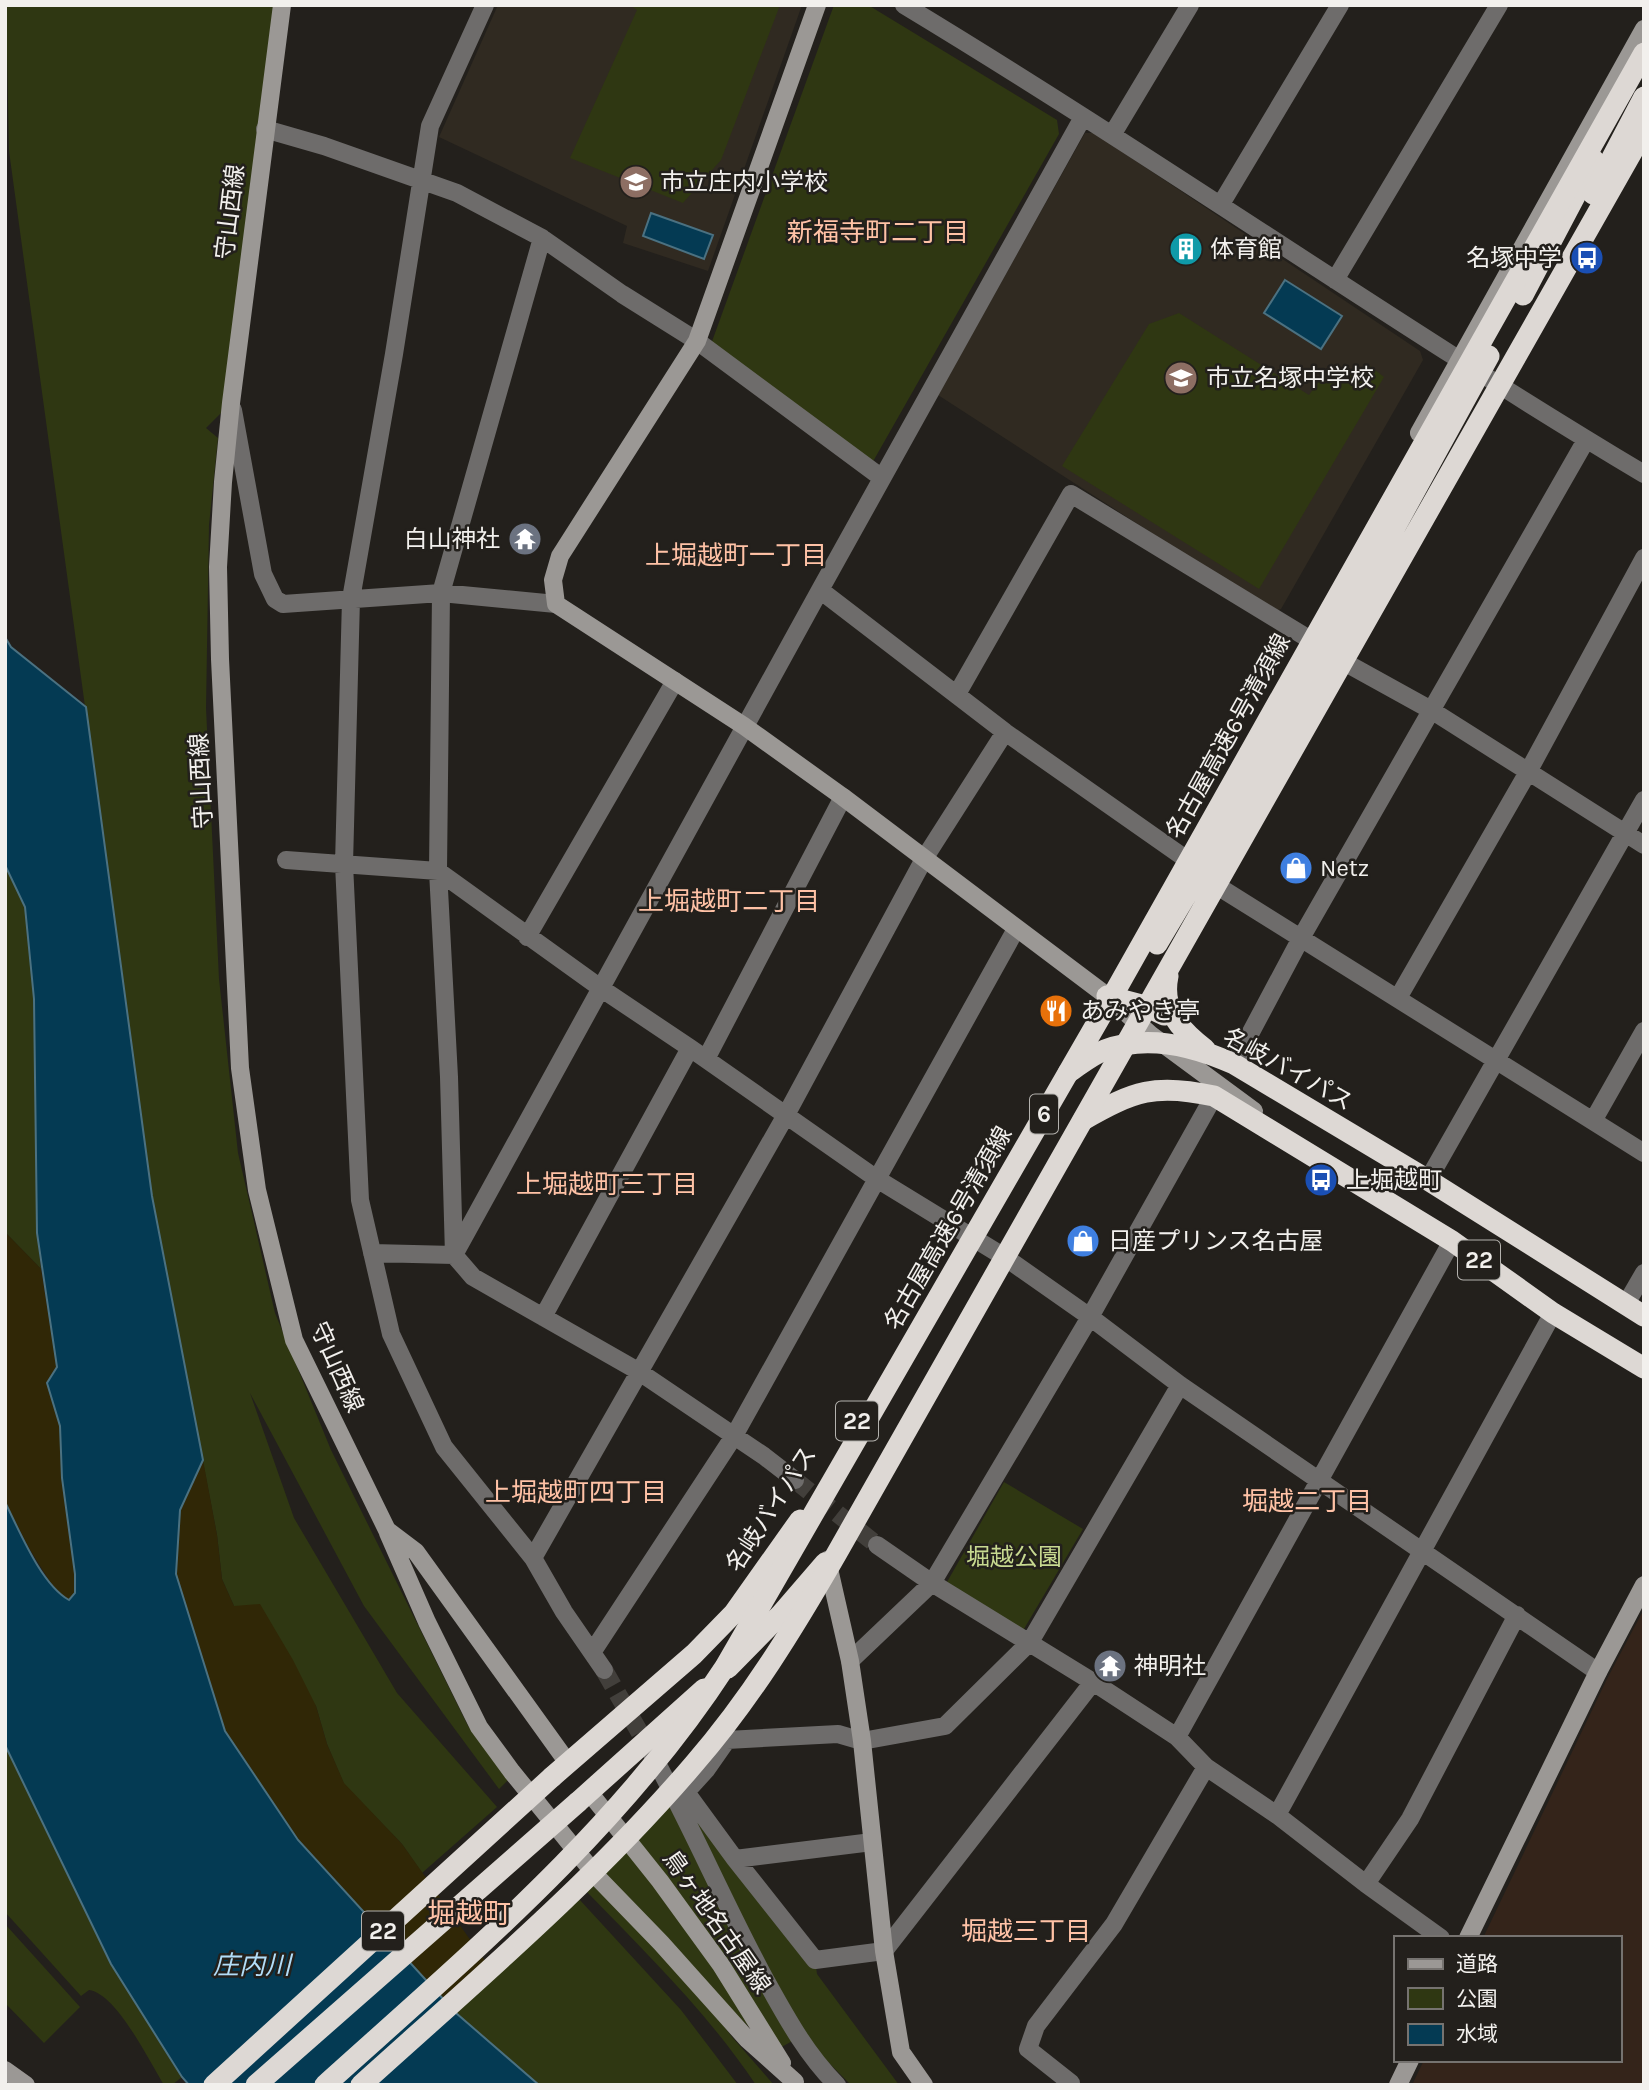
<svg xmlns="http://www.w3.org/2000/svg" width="1649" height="2090" viewBox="0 0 1649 2090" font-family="Karla,'Noto Sans JP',sans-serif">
<rect width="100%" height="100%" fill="#23201c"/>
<path fill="#34241a" d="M 1644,1609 L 1644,2085 L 1412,2085 L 1424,2060 L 1619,2060 L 1619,1938 L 1483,1938 L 1607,1679 Z"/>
<path fill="#302a21" d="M 498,5 L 802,5 L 708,271 L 623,243 L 627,226 L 439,137 Z
M 1085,133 L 1094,133 L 1420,351 L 1423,360 L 1281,609 L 1274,612 L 938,395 Z"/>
<path fill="#2f3712" d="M 6,5 L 282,5 L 231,403 L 206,428 L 218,438 L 209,525 L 206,708 L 219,979 L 238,1153 L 275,1313 L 331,1450 L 468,1726 L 508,1780 L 499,1789 L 364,1606 L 250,1393 L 294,1518 L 397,1693 L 497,1807 L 422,1873 L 402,1844 L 344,1784 L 327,1744 L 316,1706 L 234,1606 L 222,1579 L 217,1535 L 152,1196 L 9,151 Z
M 630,5 L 780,5 L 721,160 L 683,203 L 570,158 L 637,10 Z
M 834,5 L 868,5 L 1057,120 L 1059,134 L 871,465 L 710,347 Z
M 1179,313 L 1309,395 L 1325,373 L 1340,384 L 1350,370 L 1361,376 L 1370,366 L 1384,377 L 1259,589 L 1062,466 L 1149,324 Z
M 5,865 L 25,907 L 34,999 L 37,1233 L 41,1269 L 5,1232 Z
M 1004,1482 L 1083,1529 L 1021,1634 L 947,1582 Z
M 5,1745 L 111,1964 L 182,2077 L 172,2085 L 164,2085 C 149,2061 117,1994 89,1990 L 81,1996 L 5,1912 Z
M 672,1793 L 735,1859 L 815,1960 L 817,1974 L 899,2085 L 851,2085 L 815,2049 L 798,2038 L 774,2051 L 666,1947 L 732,2037 L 774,2085 L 756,2085 C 707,2012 647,1954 587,1892 Z
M 579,1899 L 681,2010 L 738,2085 L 539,2085 L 456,2013 Z
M 5,1924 L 80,2007 L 44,2043 L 5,2003 Z"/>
<path fill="#302706" d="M 5,1232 L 41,1269 L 57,1367 L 47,1383 L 60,1426 L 62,1478 L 75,1574 L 75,1593 L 69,1601 L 57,1593 L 29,1548 L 5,1502 Z
M 203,1460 L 217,1535 L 222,1579 L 234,1606 L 260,1604 L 293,1660 L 316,1706 L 327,1744 L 344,1783 L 402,1844 L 496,1976 L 456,2013 L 298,1840 L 225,1731 L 176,1574 L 180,1510 Z"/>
<path fill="#043a53" stroke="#4b7181" stroke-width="2" d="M 651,213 L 713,235 L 704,259 L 643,236 Z
M 1285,280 L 1342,316 L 1321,349 L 1264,313 Z
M 5,637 L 11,647 L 86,707 L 152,1196 L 203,1460 L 180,1510 L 176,1574 L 225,1731 L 298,1840 L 456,2013 L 539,2085 L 189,2085 L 182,2077 L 111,1964 L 5,1745 L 5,1502 C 20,1532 41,1584 69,1600 L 75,1593 L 75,1574 L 62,1478 L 60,1426 L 47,1383 L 57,1367 L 37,1233 L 34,999 L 25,907 L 5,865 Z"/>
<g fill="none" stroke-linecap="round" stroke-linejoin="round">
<path stroke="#423f3b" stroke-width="18" stroke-dasharray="18 9" stroke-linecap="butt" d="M 795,1480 L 877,1545
M 604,1670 L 652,1754"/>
<path stroke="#6e6c6b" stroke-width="18" d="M 485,5 L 430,126 L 394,354 L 351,599 L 344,864 L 360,1200 L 391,1334 L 444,1447 L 533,1558 L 564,1612 L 604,1670
M 904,5 C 1154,156 1393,324 1644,474
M 265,129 L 324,146 L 457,193 L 542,238 L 622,294 L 697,341 L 882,478
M 1112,135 L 1190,5
M 1221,204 L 1340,5
M 542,238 L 441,593 L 438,871 L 449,1077 L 454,1255 L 473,1277 L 638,1371 L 764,1456 L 795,1480
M 1335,280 L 1499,5
M 233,410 L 263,574 L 275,599 L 283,604 L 441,593 L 556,604
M 820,590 L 1005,732 L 1186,859
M 1346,663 L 1431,710 L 1644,845
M 957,694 L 1071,494 L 1309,639
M 286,860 L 438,871 L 602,989 L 690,1048 L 877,1179 L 1006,1258 L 1090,1317 L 1180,1385 L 1598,1672
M 1219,887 L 1644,1153
M 527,937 L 675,681
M 1398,998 L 1528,772 L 1644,558
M 706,1059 L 843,797
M 1234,1064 L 1301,938 L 1586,440
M 1593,1121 L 1644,1031
M 1428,1180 L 1644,800
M 372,1253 L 454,1255 L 820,590 L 1083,117
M 1626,1304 L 1644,1273
M 543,1317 L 690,1048
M 877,1545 L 932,1583 L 1093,1682 L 1177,1737 L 1206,1767 L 1277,1815 L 1366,1884 L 1441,1938
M 533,1558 L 786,1115 L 924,859 L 1005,732
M 593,1651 L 734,1436 L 1016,929
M 850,1661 L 932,1583 L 1090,1317 L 1214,1096
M 1177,1737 L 1452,1241
M 652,1754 C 692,1827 725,1905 765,1979 C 786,2017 806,2054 837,2085
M 686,1792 L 706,1770 L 727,1740 L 838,1734 L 862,1741 L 945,1726 L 1030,1642 L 1180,1385
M 675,1793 L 686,1792 L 735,1859 L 815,1960 L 884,1951 L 1093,1682
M 1277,1815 L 1553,1313
M 735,1859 L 872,1842
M 1366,1884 L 1410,1819 L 1517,1615
M 1069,2085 L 1071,2083 L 1028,2049 L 1036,2026 L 1114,1924 L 1206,1767"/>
<path stroke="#9b9895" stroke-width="18" d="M 282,5 L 231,403 L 223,482 L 218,567 L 220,659 L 240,1068 L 257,1190 L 294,1340 L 387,1530 L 416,1552 L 568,1763
M 817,5 L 697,341 L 560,556 L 553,580 L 556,604 L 744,726 L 843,797 L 1107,996 L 1151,1035 L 1254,1111
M 1419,433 L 1644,29
M 388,1533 L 427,1622 L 479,1727 L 512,1772 L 599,1879 L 661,1943 L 747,2039 L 795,2082
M 827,1560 L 850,1661 L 862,1741 L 884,1951 L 901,2052 L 924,2085
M 589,1792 L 660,1881 L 721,1965 L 782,2063
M 1468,1938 L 1598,1672 L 1644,1585
M 5,2070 L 26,2085
M 1398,2085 L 1410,2060"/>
<path stroke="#ddd8d4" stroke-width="21" d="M 1523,295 L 1594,160
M 1168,976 C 1161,1009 1180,1030 1205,1049
M 1107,996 L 1145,1006 L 1164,1015
M 1068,1073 C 1080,1065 1091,1055 1105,1050 C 1148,1034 1194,1046 1234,1064 L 1428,1180 L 1644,1316
M 1083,1120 C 1134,1091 1155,1083 1214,1096 L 1452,1241 L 1553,1313 L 1644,1368
M 728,1668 L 781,1614 L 825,1563
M 552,1777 L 694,1654 L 734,1613 L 800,1520
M 578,1802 L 704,1689"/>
<path stroke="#ddd8d4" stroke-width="21" d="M 1593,194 L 1644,97
M 1157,944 L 1271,753 L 1489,356
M 214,2085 L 552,1777
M 256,2085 L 578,1802
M 325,2085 C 468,1956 619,1830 725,1667 L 1117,988 L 1644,53
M 361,2085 C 475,1982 594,1881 694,1764 C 750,1700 795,1626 837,1553 L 1644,131"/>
</g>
<defs>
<symbol id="school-disc" viewBox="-11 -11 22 22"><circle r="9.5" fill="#8d6e63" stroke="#23201c"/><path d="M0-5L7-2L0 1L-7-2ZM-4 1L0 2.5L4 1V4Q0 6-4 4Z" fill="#fff"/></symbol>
<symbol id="building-disc" viewBox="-11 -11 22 22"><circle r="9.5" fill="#0f9aa8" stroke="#23201c"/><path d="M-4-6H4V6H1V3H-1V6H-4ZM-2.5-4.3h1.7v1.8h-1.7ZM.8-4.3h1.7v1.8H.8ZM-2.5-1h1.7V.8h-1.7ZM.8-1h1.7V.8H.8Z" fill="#fff"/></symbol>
<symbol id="bus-disc" viewBox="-11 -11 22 22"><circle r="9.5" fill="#1a4fb4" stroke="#23201c"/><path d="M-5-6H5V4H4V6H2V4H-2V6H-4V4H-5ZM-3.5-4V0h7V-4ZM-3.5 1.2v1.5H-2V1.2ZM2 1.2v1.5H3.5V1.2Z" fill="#fff"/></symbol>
<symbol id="temple-disc" viewBox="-11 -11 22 22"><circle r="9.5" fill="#6b7280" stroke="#23201c"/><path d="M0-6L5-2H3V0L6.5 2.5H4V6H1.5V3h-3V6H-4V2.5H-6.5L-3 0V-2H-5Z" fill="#fff"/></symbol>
<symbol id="shop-disc" viewBox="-11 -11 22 22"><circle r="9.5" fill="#3f7fe0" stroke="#23201c"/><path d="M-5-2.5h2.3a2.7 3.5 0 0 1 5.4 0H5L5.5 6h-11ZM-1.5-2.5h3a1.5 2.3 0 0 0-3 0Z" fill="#fff"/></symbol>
<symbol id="restaurant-disc" viewBox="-11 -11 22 22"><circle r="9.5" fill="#e8710a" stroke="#23201c"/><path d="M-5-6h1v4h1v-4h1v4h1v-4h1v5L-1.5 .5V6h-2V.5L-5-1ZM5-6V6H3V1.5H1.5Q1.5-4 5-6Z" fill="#fff"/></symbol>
</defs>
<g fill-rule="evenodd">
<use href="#school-disc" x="617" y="163" width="38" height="38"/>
<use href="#building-disc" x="1167" y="230" width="38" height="38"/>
<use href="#bus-disc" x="1568" y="239" width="38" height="38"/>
<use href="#school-disc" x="1162" y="359" width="38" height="38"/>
<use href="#temple-disc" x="506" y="520" width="38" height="38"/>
<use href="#shop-disc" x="1277" y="849" width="38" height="38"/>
<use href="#restaurant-disc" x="1037" y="992" width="38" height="38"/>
<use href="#bus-disc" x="1302" y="1161" width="38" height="38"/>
<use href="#shop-disc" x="1064" y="1222" width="38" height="38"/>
<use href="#temple-disc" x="1091" y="1647" width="38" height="38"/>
</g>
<g text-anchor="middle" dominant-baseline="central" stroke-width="5" stroke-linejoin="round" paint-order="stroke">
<g fill="#23201c" stroke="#b4b2ae" stroke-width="2">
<rect x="1030" y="1094.5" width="28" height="39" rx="5"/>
<rect x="1458" y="1240.5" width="42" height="39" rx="5"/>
<rect x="836" y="1401.5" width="42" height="39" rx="5"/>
<rect x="362" y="1911.5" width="42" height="39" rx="5"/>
</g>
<g font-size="23" font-weight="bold" fill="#f2f0ed">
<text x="1044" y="1114">6</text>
<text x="1479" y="1260">22</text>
<text x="857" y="1421">22</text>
<text x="383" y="1931">22</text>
</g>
<g font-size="24" fill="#f2f0ed" stroke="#23201c" text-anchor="start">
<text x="660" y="182">市立庄内小学校</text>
<text x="1210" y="249">体育館</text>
<text x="1562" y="258" text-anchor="end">名塚中学</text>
<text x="1206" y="378">市立名塚中学校</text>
<text x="500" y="539" text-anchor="end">白山神社</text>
<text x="1320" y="868">Netz</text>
<text x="1080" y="1011">あみやき亭</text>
<text x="1346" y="1180">上堀越町</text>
<text x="1108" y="1241">日産プリンス名古屋</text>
<text x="1134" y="1666">神明社</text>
</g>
<g font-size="24" fill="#f2f0ed" stroke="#23201c">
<text transform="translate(230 212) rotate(-83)">守山西線</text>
<text transform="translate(1228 736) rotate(-61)">名古屋高速6号清須線</text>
<text transform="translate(201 781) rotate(-93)">守山西線</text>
<text transform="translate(1288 1069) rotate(29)">名岐バイパス</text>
<text transform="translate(948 1228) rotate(-60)">名古屋高速6号清須線</text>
<text transform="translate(337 1367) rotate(66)">守山西線</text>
<text transform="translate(771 1509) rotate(-57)">名岐バイパス</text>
<text transform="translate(717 1922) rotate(55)">鳥ヶ地名古屋線</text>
</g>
<g font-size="24" fill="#c7d990" stroke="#23201c">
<text x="1014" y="1557">堀越公園</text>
</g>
<g font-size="26" fill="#ffc2a6" stroke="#23201c">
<text x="878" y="232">新福寺町二丁目</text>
<text x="736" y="555">上堀越町一丁目</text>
<text x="729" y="901">上堀越町二丁目</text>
<text x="607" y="1184">上堀越町三丁目</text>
<text x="576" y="1492">上堀越町四丁目</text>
<text x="1307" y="1501">堀越二丁目</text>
<text x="1026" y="1931">堀越三丁目</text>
</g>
<g font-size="26" font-style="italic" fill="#b2ddf8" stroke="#23201c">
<text x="252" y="1965">庄内川</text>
</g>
<g font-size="28" fill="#ffc2a6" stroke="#23201c">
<text x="469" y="1913">堀越町</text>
</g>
</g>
<rect width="1649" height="2090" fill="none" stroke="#f2f0ed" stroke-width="14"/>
<rect x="1394" y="1936" width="228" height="126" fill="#23201c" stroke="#767370" stroke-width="2"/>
<rect x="1408" y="1959" width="35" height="10" fill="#9b9895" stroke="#767370" stroke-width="2"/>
<text x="1456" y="1971" font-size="21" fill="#f2f0ed">道路</text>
<rect x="1408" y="1988" width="35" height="21" fill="#2f3712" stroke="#767370" stroke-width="2"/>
<text x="1456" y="2006" font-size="21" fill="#f2f0ed">公園</text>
<rect x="1408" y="2024" width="35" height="21" fill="#043a53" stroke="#767370" stroke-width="2"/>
<text x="1456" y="2041" font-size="21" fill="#f2f0ed">水域</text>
</svg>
